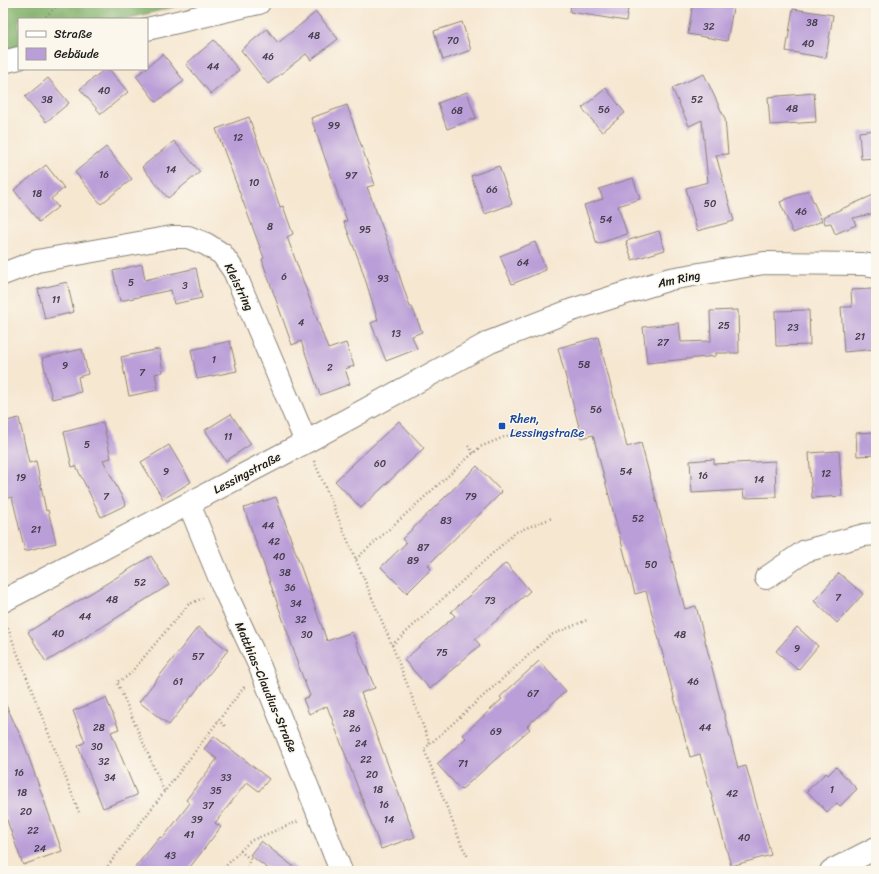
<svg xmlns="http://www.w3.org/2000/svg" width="879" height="874" viewBox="0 0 879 874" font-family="Sriracha,sans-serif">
<rect width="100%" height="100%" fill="#fbf7ec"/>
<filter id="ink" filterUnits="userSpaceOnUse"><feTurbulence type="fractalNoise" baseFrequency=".025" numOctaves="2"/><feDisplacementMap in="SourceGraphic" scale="8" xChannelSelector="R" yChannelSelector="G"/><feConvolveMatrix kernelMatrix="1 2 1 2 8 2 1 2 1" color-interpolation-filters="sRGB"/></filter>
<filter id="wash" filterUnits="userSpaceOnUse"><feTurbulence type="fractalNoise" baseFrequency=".012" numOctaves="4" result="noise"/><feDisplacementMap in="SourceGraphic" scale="16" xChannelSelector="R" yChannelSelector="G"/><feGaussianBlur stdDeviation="0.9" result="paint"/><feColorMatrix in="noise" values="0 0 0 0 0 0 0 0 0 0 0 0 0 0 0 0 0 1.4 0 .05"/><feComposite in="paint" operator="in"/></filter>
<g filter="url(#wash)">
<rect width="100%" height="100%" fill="#f6e7d1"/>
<path fill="#7eaf68" stroke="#4d6642" d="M 3,3 L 190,3 L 126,19 L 19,19 L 19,46 L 3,50 Z"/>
<g id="blocks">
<path fill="#ba9ed8" d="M 571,3 L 629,3 L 626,21 L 570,12 Z
M 693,3 L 734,3 L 727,41 L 688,34 Z
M 793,9 L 833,15 L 826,58 L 786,51 Z
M 316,12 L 338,39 L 311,60 L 306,54 L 268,84 L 241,50 L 267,29 L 278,43 Z
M 462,22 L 471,50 L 443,60 L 434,31 Z
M 214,40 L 239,70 L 211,94 L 186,64 Z
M 163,54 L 184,81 L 156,102 L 136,76 L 145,69 L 147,69 L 147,67 Z
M 105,69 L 109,69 L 128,92 L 101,114 L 80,89 Z
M 704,74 L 725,119 L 728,154 L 716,155 L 734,221 L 697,231 L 686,188 L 708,182 L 702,120 L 689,126 L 672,88 Z
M 48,78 L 69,103 L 46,122 L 25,97 Z
M 606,88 L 625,113 L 602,132 L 582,108 Z
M 467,92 L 476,118 L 447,129 L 438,103 Z
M 814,93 L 816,122 L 770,125 L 768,97 Z
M 347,105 L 375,185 L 367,187 L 392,253 L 410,307 L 412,307 L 422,332 L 412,336 L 417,349 L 386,361 L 371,323 L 378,320 L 360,263 L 344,222 L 347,221 L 311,118 Z
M 249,117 L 280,207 L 283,206 L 293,234 L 287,237 L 328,349 L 346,343 L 354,366 L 345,369 L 350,384 L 320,395 L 301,341 L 292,345 L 264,266 L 262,259 L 264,258 L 216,129 Z
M 876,130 L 876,158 L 861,159 L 859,132 Z
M 174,141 L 200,172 L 168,198 L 142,167 Z
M 106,147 L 132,179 L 101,204 L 75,172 Z
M 46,165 L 64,188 L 51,199 L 58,207 L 39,222 L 14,190 Z
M 499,166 L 512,204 L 485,214 L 471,176 Z
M 633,178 L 640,199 L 618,206 L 627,234 L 597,244 L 584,205 L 603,199 L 599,189 Z
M 808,190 L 822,221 L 793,233 L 780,202 Z
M 876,194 L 876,213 L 853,218 L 856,225 L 835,234 L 831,223 L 825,224 L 823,217 Z
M 659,231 L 665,250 L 632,260 L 626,241 Z
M 535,242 L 546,270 L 512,284 L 500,256 Z
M 142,264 L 145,280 L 196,268 L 202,298 L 174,304 L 171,290 L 120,301 L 113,271 Z
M 67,282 L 74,312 L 45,319 L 38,289 Z
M 872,289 L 874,324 L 876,324 L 876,349 L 844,352 L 841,307 L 852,307 L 851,290 Z
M 738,310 L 739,353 L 716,353 L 716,356 L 647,363 L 643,327 L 679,323 L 681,342 L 711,341 L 710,311 Z
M 809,310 L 810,345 L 776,346 L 775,311 Z
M 598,337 L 627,447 L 641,443 L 685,609 L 696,606 L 738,768 L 746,766 L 771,855 L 731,866 L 700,754 L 690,757 L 646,591 L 635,594 L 593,435 L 582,438 L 558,348 Z
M 230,341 L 237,371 L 197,379 L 191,350 Z
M 82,349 L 88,374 L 78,377 L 81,392 L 52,399 L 42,358 Z
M 159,349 L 163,372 L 155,374 L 158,390 L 129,396 L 121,357 Z
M 231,414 L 251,444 L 226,461 L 205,430 Z
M 19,418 L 29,463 L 36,461 L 46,511 L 48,510 L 56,543 L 25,551 L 12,497 L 5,499 L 3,487 L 3,422 Z
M 399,421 L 424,448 L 361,508 L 335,481 Z
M 103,422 L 111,458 L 103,460 L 126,505 L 101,517 L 76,466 L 72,467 L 64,432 Z
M 876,432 L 876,455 L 857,456 L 856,433 Z
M 169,445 L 191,482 L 163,499 L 141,462 Z
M 839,451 L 842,496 L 812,498 L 809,453 Z
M 714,459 L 714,464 L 775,461 L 776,497 L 744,498 L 743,490 L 692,493 L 690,461 Z
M 477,466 L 502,492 L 428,565 L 431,569 L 407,593 L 381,567 L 406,543 L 402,539 Z
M 276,497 L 327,641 L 352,632 L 375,688 L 361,693 L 415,837 L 381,849 L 327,706 L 309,714 L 303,699 L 310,696 L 294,654 L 295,654 L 244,508 Z
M 151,556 L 169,585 L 46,662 L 28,632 Z
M 506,563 L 530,591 L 475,639 L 480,645 L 430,689 L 404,660 L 455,616 L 451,612 Z
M 839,573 L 863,594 L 837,623 L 814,601 Z
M 198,627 L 228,650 L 169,725 L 139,702 Z
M 797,627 L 818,646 L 798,670 L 776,651 Z
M 539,661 L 566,691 L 527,726 L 530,729 L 461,790 L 437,764 L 466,738 L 463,735 L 502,699 L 500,697 Z
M 106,698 L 119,729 L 111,732 L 137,795 L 103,808 L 78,746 L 85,742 L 73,711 Z
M 3,699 L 23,741 L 62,851 L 23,865 L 3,809 Z
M 214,736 L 269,779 L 259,791 L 247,782 L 215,823 L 221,827 L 187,871 L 132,871 L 160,837 L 163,838 L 190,803 L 186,800 L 217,759 L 204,749 Z
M 836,767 L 857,789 L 840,806 L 837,803 L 827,812 L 807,791 L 826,773 L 828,775 Z
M 261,841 L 299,871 L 271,871 L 250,855 Z"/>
</g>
</g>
<g filter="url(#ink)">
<use href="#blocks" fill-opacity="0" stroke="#898276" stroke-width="1"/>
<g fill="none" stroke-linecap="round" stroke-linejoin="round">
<defs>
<path id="minor" d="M 147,29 L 259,3
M 3,62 L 19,58
M 3,274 L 37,261 L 172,237 L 188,237 L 206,244 L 222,254 L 234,271 L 306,442
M 189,504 L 224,589 L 260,667 L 341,871
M 766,578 L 805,551 L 864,535 L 876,534
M 3,601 L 306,442 L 490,342 L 572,310 L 670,279 L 764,263 L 863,264 L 876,266
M 831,871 L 876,848"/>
</defs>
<use href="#minor" stroke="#898276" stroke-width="24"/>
<path stroke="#898276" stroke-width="2.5" stroke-dasharray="1 3" stroke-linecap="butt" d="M 43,19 L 60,3
M 468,446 L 474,453
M 314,461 L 392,645 L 430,744 L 424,749 L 462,846 L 468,857
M 356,559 L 480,447 L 521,430
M 5,621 L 79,812
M 392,645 L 516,532 L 552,518
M 218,720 L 226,727
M 430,744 L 551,635 L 587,620
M 164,791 L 117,682 L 128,676 L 188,605 L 205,597
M 240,851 L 250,859 L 246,871
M 97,871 L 107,867 L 245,686
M 221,871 L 250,841 L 299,821"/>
<use href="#minor" stroke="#fff" stroke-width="22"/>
</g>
</g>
<rect fill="#1a4fb4" stroke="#fbf7ec" stroke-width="1.5" x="498" y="422" width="8" height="8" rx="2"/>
<g text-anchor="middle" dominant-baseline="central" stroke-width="3" stroke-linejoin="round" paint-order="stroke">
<g font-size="10" fill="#443c4b">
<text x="812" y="23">38</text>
<text x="709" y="27">32</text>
<text x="314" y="36">48</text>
<text x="453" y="41">70</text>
<text x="808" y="44">40</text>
<text x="268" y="57">46</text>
<text x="213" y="67">44</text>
<text x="104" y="91">40</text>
<text x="47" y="100">38</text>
<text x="697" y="100">52</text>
<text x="792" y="109">48</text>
<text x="604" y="110">56</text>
<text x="457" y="111">68</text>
<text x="334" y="126">99</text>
<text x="238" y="138">12</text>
<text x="171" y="170">14</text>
<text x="104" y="175">16</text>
<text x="351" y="176">97</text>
<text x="254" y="183">10</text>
<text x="492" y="190">66</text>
<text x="37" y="194">18</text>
<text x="710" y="204">50</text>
<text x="801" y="212">46</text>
<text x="606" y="220">54</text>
<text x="270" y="227">8</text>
<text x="365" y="230">95</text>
<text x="523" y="263">64</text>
<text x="284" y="277">6</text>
<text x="383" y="279">93</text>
<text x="131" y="283">5</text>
<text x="185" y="286">3</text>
<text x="56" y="300">11</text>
<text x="301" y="323">4</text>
<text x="724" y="326">25</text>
<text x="793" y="328">23</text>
<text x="396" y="334">13</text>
<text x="860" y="337">21</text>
<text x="663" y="343">27</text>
<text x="214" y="360">1</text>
<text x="584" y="365">58</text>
<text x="65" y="366">9</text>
<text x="330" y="368">2</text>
<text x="142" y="373">7</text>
<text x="596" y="410">56</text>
<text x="228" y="437">11</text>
<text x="87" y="445">5</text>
<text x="380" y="464">60</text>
<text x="166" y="472">9</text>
<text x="626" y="472">54</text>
<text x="826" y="474">12</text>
<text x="703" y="476">16</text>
<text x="21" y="478">19</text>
<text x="759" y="480">14</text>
<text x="106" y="497">7</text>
<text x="471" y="497">79</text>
<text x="638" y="519">52</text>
<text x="446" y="521">83</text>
<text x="268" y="526">44</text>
<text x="36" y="530">21</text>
<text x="274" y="542">42</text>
<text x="423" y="548">87</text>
<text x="279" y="557">40</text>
<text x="413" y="561">89</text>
<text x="651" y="565">50</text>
<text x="285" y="573">38</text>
<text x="140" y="583">52</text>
<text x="290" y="588">36</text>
<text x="838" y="598">7</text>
<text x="112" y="600">48</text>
<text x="490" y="601">73</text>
<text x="296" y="604">34</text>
<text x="85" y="617">44</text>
<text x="301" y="620">32</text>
<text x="58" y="634">40</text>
<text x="307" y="635">30</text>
<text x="680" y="635">48</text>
<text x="797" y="649">9</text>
<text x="442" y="653">75</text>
<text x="198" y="657">57</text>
<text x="178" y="682">61</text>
<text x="693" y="682">46</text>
<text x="533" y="694">67</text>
<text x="349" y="714">28</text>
<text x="99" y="728">28</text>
<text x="705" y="728">44</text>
<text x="355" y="729">26</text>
<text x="496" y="732">69</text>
<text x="361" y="744">24</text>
<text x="97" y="747">30</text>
<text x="366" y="760">22</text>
<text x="104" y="762">32</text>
<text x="463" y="764">71</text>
<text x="19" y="773">16</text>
<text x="372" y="775">20</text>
<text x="110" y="778">34</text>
<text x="226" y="778">33</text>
<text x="378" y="790">18</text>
<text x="832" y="790">1</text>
<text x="216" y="791">35</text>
<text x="22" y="793">18</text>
<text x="732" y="794">42</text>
<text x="384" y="805">16</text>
<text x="208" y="806">37</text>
<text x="26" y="812">20</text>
<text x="197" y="820">39</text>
<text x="389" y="820">14</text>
<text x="33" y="831">22</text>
<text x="189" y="835">41</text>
<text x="744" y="838">40</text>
<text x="40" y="849">24</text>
<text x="170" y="856">43</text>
</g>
<g font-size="12" fill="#1c1c1c" stroke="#fbf7ec">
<text transform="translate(679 279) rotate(-12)">Am Ring</text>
<text transform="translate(239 287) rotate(64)">Kleistring</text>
<text transform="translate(247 473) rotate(-28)">Lessingstraße</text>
<text transform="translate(266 687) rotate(67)">Matthias-Claudius-Straße</text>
</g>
<g font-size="12" fill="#164399" stroke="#fbf7ec" text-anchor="start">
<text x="510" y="419">Rhen,<tspan x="510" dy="14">Lessingstraße</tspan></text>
</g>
</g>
<rect width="879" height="874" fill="none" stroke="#fbf7ec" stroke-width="16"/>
<rect x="18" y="18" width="130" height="52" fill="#fbf7ec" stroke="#a29f99"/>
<rect x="26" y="31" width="20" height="6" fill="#ffffff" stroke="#a29f99"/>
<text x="54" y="38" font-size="12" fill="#1c1c1c">Straße</text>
<rect x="26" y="48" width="20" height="12" fill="#ba9ed8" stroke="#a29f99"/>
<text x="54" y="58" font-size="12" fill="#1c1c1c">Gebäude</text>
</svg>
